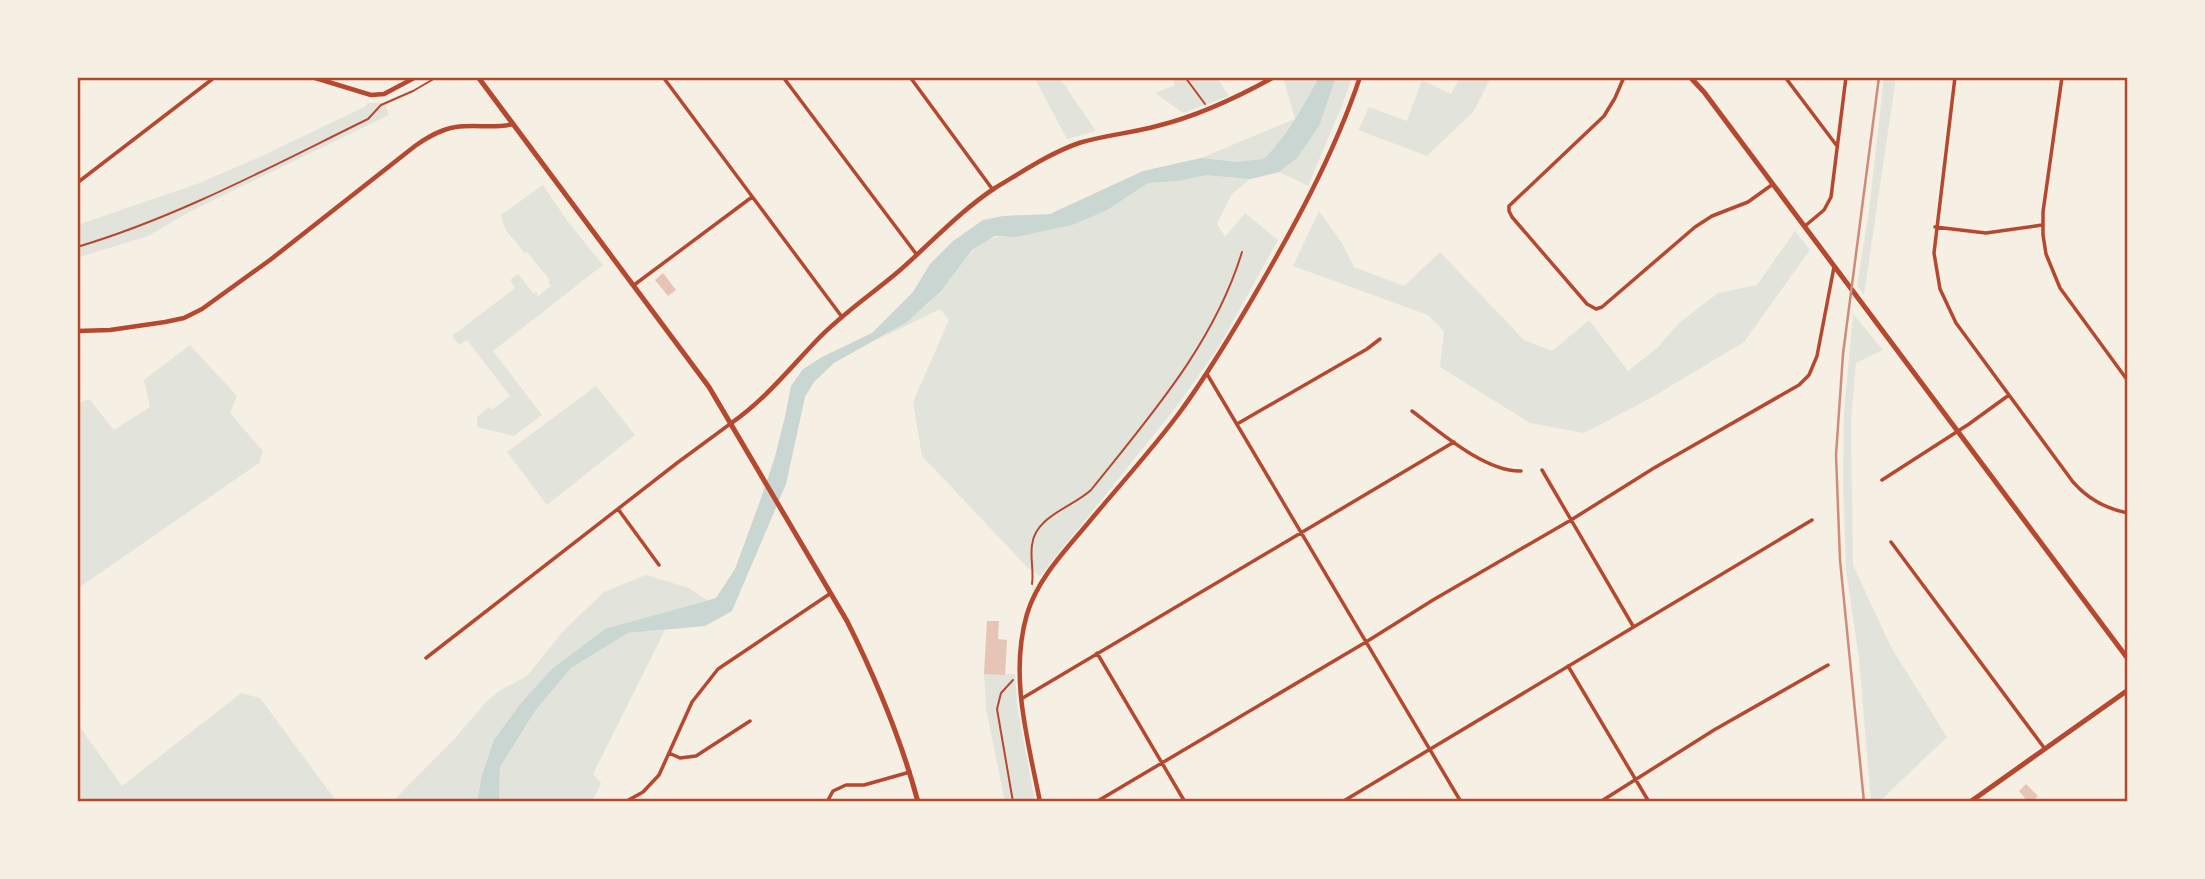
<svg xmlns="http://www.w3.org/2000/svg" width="2205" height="879" viewBox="0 0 2205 879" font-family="Spectral,serif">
<rect width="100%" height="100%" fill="#f6efe4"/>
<path fill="#e2e4dc" d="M 1034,77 L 1059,77 L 1096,131 L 1067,139 Z
M 1172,77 L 1216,77 L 1229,96 L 1183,113 L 1155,93 L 1175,85 Z
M 1290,77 L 1352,77 L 1345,98 L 1308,186 L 1279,172 L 1250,179 L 1232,194 L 1217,224 L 1225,237 L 1245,213 L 1278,240 L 1218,348 L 1177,406 L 1040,576 L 1028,568 L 922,456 L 913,402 L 949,320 L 940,309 L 877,340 C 900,326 923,311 941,290 C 963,266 972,236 1010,236 L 1148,183 L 1177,181 L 1201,158 L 1295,119 L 1284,81 Z
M 1460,77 L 1491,77 L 1474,111 L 1427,156 L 1358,130 L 1369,107 L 1407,121 L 1422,80 L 1451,94 Z
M 1884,77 L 1896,77 L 1864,295 L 1857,286 L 1869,211 Z
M 367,103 L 385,103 L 389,115 L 191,211 L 148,236 L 77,258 L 77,225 L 197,184 L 262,156 L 366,106 Z
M 543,185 L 568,222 L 603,265 L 493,351 L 542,415 L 514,436 L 477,427 L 477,417 L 489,407 L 492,410 L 510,396 L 467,340 L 459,345 L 452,336 L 515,288 L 510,280 L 518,274 L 534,294 L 536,292 L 538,296 L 551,286 L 548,282 L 550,280 L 527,252 L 525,254 L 505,229 L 501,215 Z
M 1319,211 L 1342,243 L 1354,267 L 1404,286 L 1440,252 L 1524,340 L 1552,351 L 1589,320 L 1628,371 L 1657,348 L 1679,323 L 1718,293 L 1757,285 L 1795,231 L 1810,250 L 1744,342 L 1649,399 L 1584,433 L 1530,423 L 1440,367 L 1444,331 L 1428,315 L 1293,266 Z
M 1853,314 L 1883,350 L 1856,363 L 1851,422 L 1853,565 L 1891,647 L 1947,737 L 1879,802 L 1871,802 L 1859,659 L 1846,570 L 1843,483 L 1844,411 Z
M 190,345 L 237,396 L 230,413 L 263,451 L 259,463 L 77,589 L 77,404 L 89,399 L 114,430 L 150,407 L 144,380 Z
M 596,386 L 635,435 L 547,505 L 507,452 Z
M 646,575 L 689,588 L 707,600 L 605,630 L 553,668 L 481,779 L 477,802 L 392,802 L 456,737 L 486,702 L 499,691 L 527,676 L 563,631 L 604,592 Z
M 665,630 L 593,774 L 601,783 L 592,802 L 499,802 L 500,767 L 535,711 L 571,668 L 628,633 Z
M 984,674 L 1015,674 L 1017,705 L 1035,802 L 1005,802 L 986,709 Z
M 241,693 L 260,698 L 337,802 L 77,802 L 77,723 L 122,786 Z"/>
<path fill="#c9d6d2" d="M 1319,77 L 1336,77 L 1319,126 L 1297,158 L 1279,172 L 1250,179 L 1206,175 L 1177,181 L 1148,183 L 1107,210 L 1072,225 L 1016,237 L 995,236 L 972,250 L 941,291 L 907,322 L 834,363 L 814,382 L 805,397 L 786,484 L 732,611 L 705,626 L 628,633 L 571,668 L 535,711 L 500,767 L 499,802 L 477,802 L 481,779 L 494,740 L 521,703 L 553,668 L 605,629 L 716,598 L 735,569 L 760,501 L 774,460 L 785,417 L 791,386 L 803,369 L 822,357 L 872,333 L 913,292 L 930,264 L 953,241 L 983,220 L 1003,216 L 1050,214 L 1143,171 L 1201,158 L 1237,162 L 1264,159 C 1288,135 1303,107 1319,77 Z"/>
<path fill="#e6c5b7" d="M 663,273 L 676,290 L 668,296 L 655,280 Z
M 987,621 L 999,621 L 998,639 L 1007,640 L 1005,675 L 984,674 Z
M 2026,784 L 2038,796 L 2031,802 L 2028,802 L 2019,791 Z"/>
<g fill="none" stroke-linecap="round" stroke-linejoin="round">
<path stroke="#b5482f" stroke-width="2" d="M 1185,77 L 1205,104
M 77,247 C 178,217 274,165 368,119 L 381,105 L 413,91 L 437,77
M 1032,584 C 1034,571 1030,558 1032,545 C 1035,516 1073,507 1091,490 C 1150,416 1214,344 1242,252
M 1013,680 L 1001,693 L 997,709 L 1013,802"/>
<path stroke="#b5482f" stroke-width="3.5" d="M 663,77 L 842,317
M 783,77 L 917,255
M 910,77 L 993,190
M 1624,77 L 1615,98 L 1604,116 L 1509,206 L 1509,211 L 1512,217 L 1587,304 L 1596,309 L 1602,307 L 1695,227 L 1712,216 L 1748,202 L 1773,184
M 1785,77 L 1837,146
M 1955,77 L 1934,253 L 1940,289 L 1956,323 L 2073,482 C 2088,499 2106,509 2128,513
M 2062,77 L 2043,212 L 2043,235 L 2046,254 L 2060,288 L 2128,381
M 77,183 L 215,77
M 1805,226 L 1824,210 L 1831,197 L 1846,77
M 1935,227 L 1986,233 L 2042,225
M 634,285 L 752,197
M 1207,374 L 1461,802
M 1412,411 C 1440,432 1485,472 1521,471
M 1237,424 L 1367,349 L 1380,339
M 1542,470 L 1633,626
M 1882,480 L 1969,424 L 2009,395
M 618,509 L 659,565
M 1891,542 L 2045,749
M 1097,653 L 1185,802
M 426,658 L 677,463 L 730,424
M 1568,666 L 1649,802
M 1021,699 L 1454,442
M 669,753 L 680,758 L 696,756 L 750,721
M 625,802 L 643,792 L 659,775 L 692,702 L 718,669 L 831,593
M 827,802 L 833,791 L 846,785 L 864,785 L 910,772
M 1096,802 L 1366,642 L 1433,600 L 1571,520 L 1654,468 L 1799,385 L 1809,375 L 1817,356 L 1834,267
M 1342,802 L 1812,520
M 1600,802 L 1714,730 L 1828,665"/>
<path stroke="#b5482f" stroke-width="4.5" d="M 312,77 L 371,95 L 384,94 L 416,77
M 77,331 L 110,330 L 165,322 L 184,318 L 202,309 L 270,260 L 415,146 C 428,137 441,129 456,127 C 476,124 494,129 513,124
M 730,424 C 765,400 789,369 818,339 C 842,314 872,294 899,271 C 930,244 960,211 995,188 C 1022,172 1050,153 1079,143 C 1105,135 1132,133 1157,126 C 1198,116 1238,97 1274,77
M 1040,802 C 1028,740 1009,676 1027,614 C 1038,578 1065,551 1089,522 C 1118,487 1149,453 1177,416 C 1204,380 1228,340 1251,301 C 1293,229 1334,155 1360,77"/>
<path stroke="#b5482f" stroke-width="5" d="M 478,77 L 709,387 L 847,621 C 876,679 901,739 918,802
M 1690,77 L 1704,92 L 2128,659
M 1970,802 L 2128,690"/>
<path stroke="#cf8b77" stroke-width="2.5" d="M 1864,802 L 1840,560 L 1836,455 L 1843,354 L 1879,77"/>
</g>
<rect width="2205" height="879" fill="none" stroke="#f6efe4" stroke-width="158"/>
<rect x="79" y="79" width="2047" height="721" fill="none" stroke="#b5482f" stroke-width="2.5"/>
</svg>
